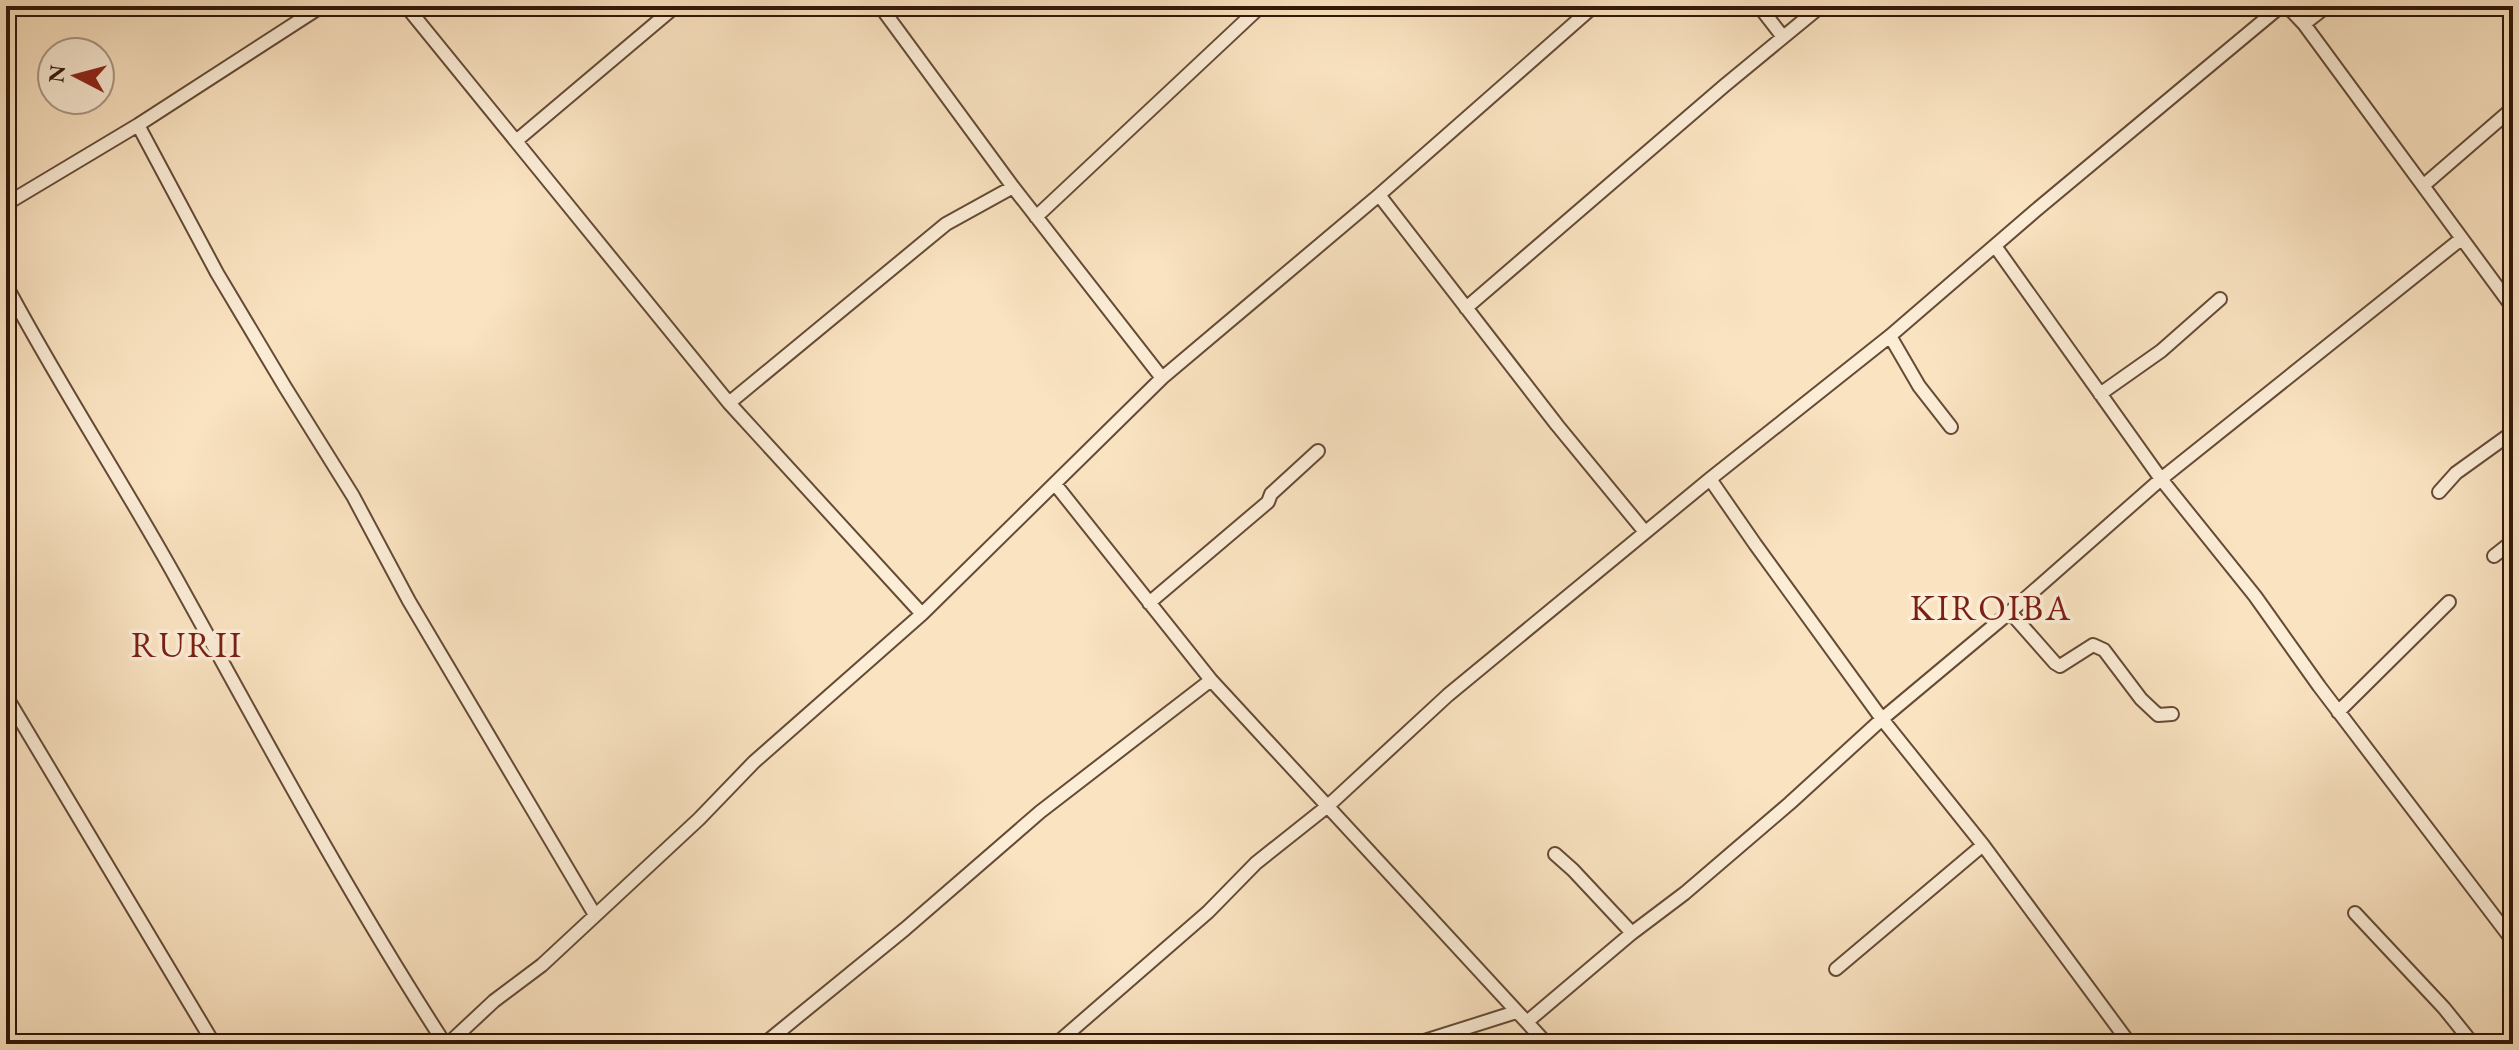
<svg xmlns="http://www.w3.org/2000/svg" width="2519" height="1050" viewBox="0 0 2519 1050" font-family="'EB Garamond',serif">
<rect width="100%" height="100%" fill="#fae3c1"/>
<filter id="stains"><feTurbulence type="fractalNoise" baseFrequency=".0025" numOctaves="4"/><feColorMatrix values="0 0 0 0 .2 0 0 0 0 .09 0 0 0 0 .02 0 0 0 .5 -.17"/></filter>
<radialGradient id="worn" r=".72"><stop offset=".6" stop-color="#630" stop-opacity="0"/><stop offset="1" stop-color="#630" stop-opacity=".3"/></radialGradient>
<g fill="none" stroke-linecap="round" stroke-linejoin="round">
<defs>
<path id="minor" d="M 406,6 L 729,403 L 922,614 L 1162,378 L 1379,195 L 1594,6
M 880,6 L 1013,187 L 1162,378
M 1759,6 L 1783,37
M 2287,6 L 2304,24 L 2513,308
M 2304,24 L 2327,6
M 138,125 L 217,273 L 285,387 L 353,496 L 409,601 L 595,915
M 516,141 L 676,6
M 2424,185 L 2513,108
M 1379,195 L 1557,425 L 1645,532
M 6,204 L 138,125 L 322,6
M 1036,217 L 1261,6
M 1995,246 L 2161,479 L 2255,596 L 2319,686 L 2513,941
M 6,285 C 59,385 121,479 176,578 C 263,735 347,893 445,1044
M 1466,308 L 1724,86 L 1821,6
M 1890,336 L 1919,386 L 1951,427
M 2100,394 L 2161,351 L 2220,299
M 729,403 L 946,224 L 1013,187
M 1710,479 L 1755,544 L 1882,719 L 1983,845 L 2130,1044
M 1055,484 L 1211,680 L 1547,1044
M 2439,492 L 2456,473 L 2513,432
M 2494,556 L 2513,541
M 1149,603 L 1268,502 L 1271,494 L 1318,451
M 2010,612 L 2055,663 L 2060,666 L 2093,645 L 2104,650 L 2141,699 L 2158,715 L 2172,714
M 6,696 L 214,1044
M 2338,712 L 2449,602
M 1555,854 L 1573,870 L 1632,933
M 2355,913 L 2444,1008 L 2473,1044
M 1836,969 L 1983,845
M 1528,1021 L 1632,933 L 1685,893 L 1790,803 L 1882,719 L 2010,612 L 2161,479 L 2461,239
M 448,1044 L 494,1001 L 542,965 L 699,819 L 754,762 L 922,614
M 764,1044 L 905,929 L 1040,812 L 1211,680
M 1056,1044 L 1208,912 L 1256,863 L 1329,805 L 1448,695 L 1710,479 L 1890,336 L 2035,211 L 2281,6
M 1415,1044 L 1516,1012"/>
</defs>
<use href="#minor" stroke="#654a36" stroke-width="16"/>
<use href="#minor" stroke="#fcedd7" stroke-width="12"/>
</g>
<g text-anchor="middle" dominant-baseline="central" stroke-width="7" stroke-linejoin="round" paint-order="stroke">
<g font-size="36" letter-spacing="2" fill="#7a1f14" stroke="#fcedd7">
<text x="1991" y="607">KIROIBA</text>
<text x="187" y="644">RURII</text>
</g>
</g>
<rect width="2519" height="1050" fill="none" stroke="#fae3c1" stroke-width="32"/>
<rect x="8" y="8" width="2503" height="1034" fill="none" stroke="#331708" stroke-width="4"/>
<rect x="16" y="16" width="2487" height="1018" fill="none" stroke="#331708" stroke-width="2"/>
<g transform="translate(76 76) rotate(276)"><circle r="38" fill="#fcedd7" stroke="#ac9784" stroke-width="2"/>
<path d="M0-6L14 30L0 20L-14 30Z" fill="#8f2418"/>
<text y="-12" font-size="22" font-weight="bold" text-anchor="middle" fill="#331708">N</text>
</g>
<rect width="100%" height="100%" filter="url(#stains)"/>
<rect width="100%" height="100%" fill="url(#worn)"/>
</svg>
